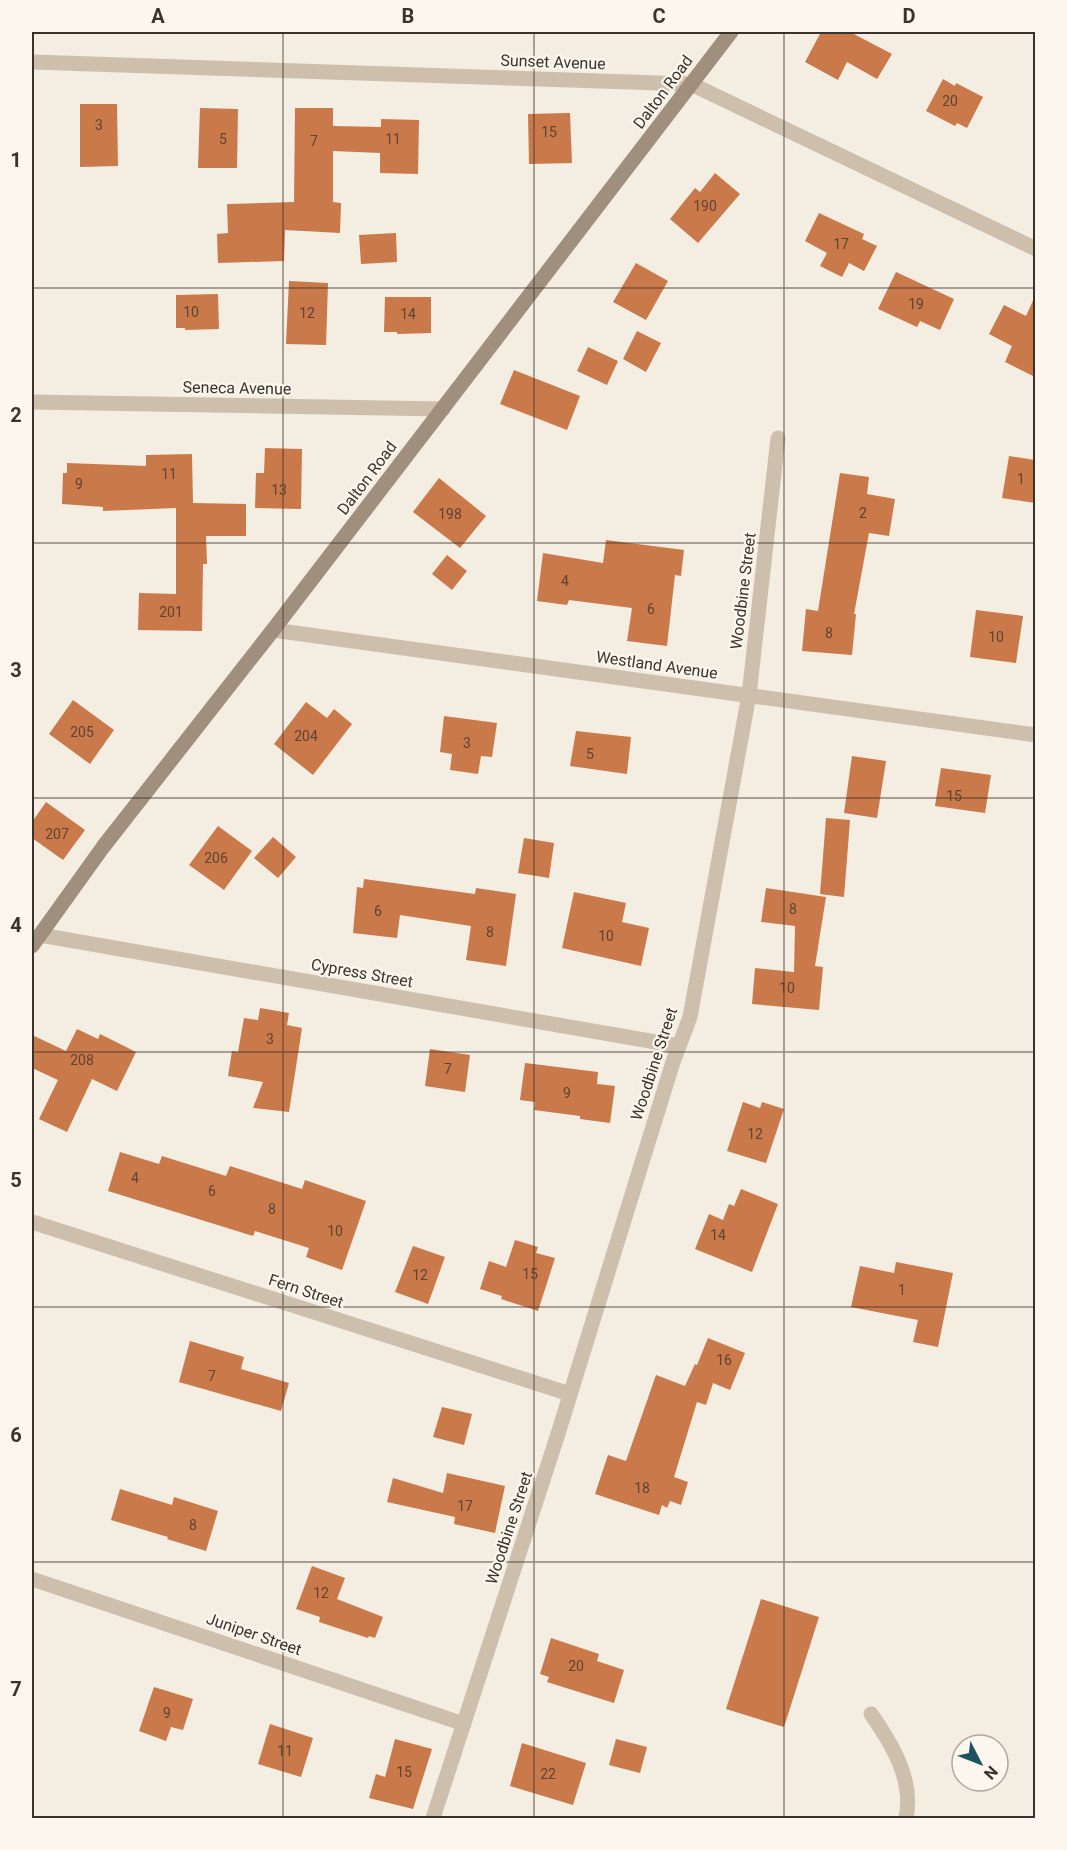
<svg xmlns="http://www.w3.org/2000/svg" width="1067" height="1850" viewBox="0 0 1067 1850" font-family="Roboto,sans-serif">
<rect width="100%" height="100%" fill="#f4ede1"/>
<path fill="#c9794a" d="M 821,32 L 850,32 L 892,54 L 877,79 L 847,62 L 838,80 L 805,62 Z
M 943,79 L 955,86 L 956,83 L 983,97 L 967,128 L 957,123 L 955,126 L 926,111 Z
M 80,104 L 117,104 L 118,166 L 80,167 Z
M 200,108 L 238,109 L 237,168 L 198,168 Z
M 295,108 L 333,108 L 333,126 L 381,127 L 381,119 L 419,120 L 418,174 L 380,173 L 380,153 L 333,151 L 333,202 L 341,203 L 340,233 L 285,230 L 284,261 L 218,263 L 217,234 L 228,233 L 227,204 L 294,202 Z
M 570,113 L 572,163 L 529,164 L 528,114 Z
M 715,173 L 740,194 L 698,243 L 670,219 L 695,188 L 700,192 Z
M 819,213 L 864,234 L 862,239 L 877,246 L 864,271 L 849,263 L 842,277 L 820,266 L 827,253 L 805,241 Z
M 396,233 L 397,262 L 361,264 L 359,235 Z
M 636,263 L 668,281 L 646,320 L 613,302 Z
M 896,272 L 954,299 L 940,330 L 920,321 L 917,327 L 878,309 Z
M 289,281 L 328,283 L 326,345 L 286,344 Z
M 218,294 L 219,329 L 185,330 L 185,328 L 176,328 L 176,295 Z
M 1035,296 L 1035,377 L 1005,362 L 1012,346 L 989,334 L 1004,305 L 1026,316 Z
M 385,297 L 431,297 L 431,333 L 397,334 L 397,332 L 384,332 Z
M 637,331 L 661,343 L 646,372 L 623,359 Z
M 588,347 L 618,361 L 607,385 L 577,371 Z
M 514,370 L 580,396 L 567,430 L 500,404 Z
M 265,448 L 302,449 L 301,509 L 255,508 L 256,473 L 264,473 Z
M 192,454 L 193,503 L 246,504 L 246,536 L 206,536 L 207,564 L 203,564 L 202,631 L 138,630 L 139,593 L 176,594 L 176,508 L 103,511 L 103,507 L 62,504 L 63,473 L 67,473 L 67,463 L 146,466 L 146,455 Z
M 1009,456 L 1035,460 L 1035,503 L 1002,498 Z
M 840,473 L 869,477 L 867,494 L 895,499 L 889,536 L 869,533 L 854,614 L 856,614 L 852,655 L 802,651 L 806,609 L 818,611 Z
M 439,478 L 486,516 L 460,548 L 413,512 Z
M 606,540 L 684,550 L 681,576 L 675,575 L 667,646 L 627,641 L 632,608 L 569,600 L 567,605 L 537,601 L 543,553 L 603,563 Z
M 447,555 L 467,571 L 452,590 L 432,574 Z
M 976,610 L 1023,616 L 1016,663 L 970,657 Z
M 73,700 L 114,730 L 90,764 L 49,734 Z
M 306,702 L 327,718 L 334,709 L 352,724 L 313,775 L 274,744 Z
M 444,716 L 497,723 L 492,757 L 481,756 L 478,774 L 450,770 L 452,754 L 440,752 Z
M 576,731 L 631,737 L 627,774 L 570,766 Z
M 852,756 L 886,761 L 877,818 L 844,813 Z
M 941,768 L 991,775 L 985,813 L 935,806 Z
M 46,802 L 85,830 L 63,860 L 32,838 L 32,822 Z
M 826,818 L 850,820 L 844,897 L 820,894 Z
M 218,826 L 252,851 L 224,890 L 189,865 Z
M 273,837 L 296,857 L 278,878 L 254,858 Z
M 524,838 L 554,843 L 549,878 L 518,873 Z
M 364,879 L 475,894 L 476,888 L 516,894 L 506,966 L 466,960 L 471,926 L 400,915 L 397,938 L 353,933 L 357,887 L 363,888 Z
M 766,888 L 826,897 L 815,966 L 823,967 L 819,1010 L 752,1004 L 755,968 L 794,972 L 795,926 L 761,922 Z
M 574,892 L 626,903 L 622,922 L 649,928 L 641,966 L 562,948 Z
M 260,1008 L 289,1013 L 287,1025 L 302,1028 L 289,1112 L 253,1108 L 263,1082 L 228,1076 L 232,1051 L 238,1052 L 244,1018 L 258,1020 Z
M 77,1029 L 98,1039 L 100,1034 L 136,1052 L 117,1091 L 92,1079 L 67,1132 L 39,1119 L 58,1080 L 32,1068 L 32,1035 L 66,1051 Z
M 430,1049 L 470,1055 L 465,1092 L 425,1086 Z
M 525,1063 L 598,1072 L 597,1084 L 615,1086 L 610,1123 L 580,1119 L 580,1116 L 534,1110 L 535,1102 L 520,1100 Z
M 743,1102 L 760,1108 L 762,1102 L 784,1109 L 766,1163 L 727,1151 Z
M 120,1152 L 159,1164 L 162,1156 L 226,1176 L 230,1166 L 302,1189 L 305,1180 L 366,1201 L 342,1270 L 306,1257 L 309,1248 L 255,1231 L 253,1236 L 108,1191 Z
M 741,1189 L 778,1204 L 752,1272 L 695,1249 L 709,1214 L 723,1220 L 729,1204 L 734,1206 Z
M 515,1240 L 538,1247 L 536,1253 L 555,1258 L 538,1311 L 501,1299 L 502,1296 L 480,1289 L 489,1261 L 506,1267 Z
M 413,1246 L 445,1257 L 428,1304 L 395,1292 Z
M 896,1262 L 953,1273 L 938,1347 L 913,1342 L 918,1320 L 851,1307 L 860,1266 L 894,1273 Z
M 708,1338 L 745,1353 L 730,1390 L 713,1383 L 706,1405 L 697,1402 L 674,1477 L 688,1482 L 681,1505 L 670,1501 L 667,1508 L 662,1505 L 659,1515 L 595,1494 L 608,1455 L 626,1461 L 656,1375 L 685,1386 L 695,1364 L 697,1365 Z
M 190,1341 L 244,1357 L 241,1369 L 289,1383 L 281,1411 L 179,1382 Z
M 442,1407 L 472,1414 L 464,1445 L 433,1437 Z
M 447,1473 L 505,1486 L 495,1533 L 454,1524 L 455,1517 L 387,1502 L 393,1478 L 443,1493 Z
M 120,1489 L 172,1505 L 174,1497 L 218,1511 L 206,1551 L 167,1539 L 168,1537 L 111,1520 Z
M 312,1566 L 345,1578 L 337,1599 L 383,1617 L 375,1638 L 369,1636 L 368,1638 L 319,1622 L 320,1617 L 296,1609 Z
M 761,1599 L 819,1617 L 784,1727 L 726,1709 Z
M 551,1638 L 599,1654 L 597,1661 L 624,1670 L 614,1703 L 547,1682 L 549,1677 L 540,1674 Z
M 154,1687 L 193,1699 L 183,1730 L 171,1727 L 166,1741 L 139,1731 Z
M 270,1724 L 313,1738 L 301,1777 L 258,1764 Z
M 395,1739 L 432,1749 L 413,1809 L 369,1798 L 376,1774 L 385,1777 Z
M 616,1739 L 647,1747 L 640,1773 L 609,1765 Z
M 522,1743 L 586,1763 L 573,1805 L 510,1786 Z"/>
<g fill="none" stroke-linecap="round" stroke-linejoin="round">
<path stroke="#cdbfac" stroke-width="15" d="M 871,1714 C 892,1744 914,1780 906,1818"/>
<path stroke="#cdbfac" stroke-width="15" d="M 32,62 L 691,84 L 1036,249
M 32,402 L 443,409
M 273,630 L 1036,735
M 40,935 L 679,1046
M 32,1222 L 570,1394
M 32,1579 L 464,1724
M 433,1818 L 557,1437 L 673,1062 L 690,1017 L 749,695 L 778,438"/>
<path stroke="#a18f7d" stroke-width="15" d="M 32,946 L 103,847 L 273,630 L 731,32"/>
</g>
<path fill="none" stroke="#3b322b" stroke-width="1.5" stroke-opacity="0.55" d="M 283,32 L 283,1818M 534,32 L 534,1818M 784,32 L 784,1818M 32,288 L 1036,288M 32,543 L 1036,543M 32,798 L 1036,798M 32,1052 L 1036,1052M 32,1307 L 1036,1307M 32,1562 L 1036,1562"/>
<g text-anchor="middle" dominant-baseline="central" stroke-width="4.5" stroke-linejoin="round" paint-order="stroke">
<g font-size="14" fill="#5e4433">
<text x="950" y="101">20</text>
<text x="99" y="125">3</text>
<text x="549" y="132">15</text>
<text x="223" y="139">5</text>
<text x="393" y="139">11</text>
<text x="314" y="141">7</text>
<text x="705" y="206">190</text>
<text x="841" y="244">17</text>
<text x="916" y="304">19</text>
<text x="191" y="312">10</text>
<text x="307" y="313">12</text>
<text x="408" y="314">14</text>
<text x="169" y="474">11</text>
<text x="1021" y="479">1</text>
<text x="79" y="484">9</text>
<text x="279" y="490">13</text>
<text x="863" y="513">2</text>
<text x="450" y="514">198</text>
<text x="565" y="581">4</text>
<text x="651" y="609">6</text>
<text x="171" y="612">201</text>
<text x="829" y="633">8</text>
<text x="996" y="637">10</text>
<text x="82" y="732">205</text>
<text x="306" y="736">204</text>
<text x="467" y="743">3</text>
<text x="590" y="754">5</text>
<text x="954" y="796">15</text>
<text x="57" y="834">207</text>
<text x="216" y="858">206</text>
<text x="793" y="909">8</text>
<text x="378" y="911">6</text>
<text x="490" y="932">8</text>
<text x="606" y="936">10</text>
<text x="787" y="988">10</text>
<text x="270" y="1039">3</text>
<text x="82" y="1060">208</text>
<text x="448" y="1069">7</text>
<text x="567" y="1093">9</text>
<text x="755" y="1134">12</text>
<text x="135" y="1178">4</text>
<text x="212" y="1191">6</text>
<text x="272" y="1209">8</text>
<text x="335" y="1231">10</text>
<text x="718" y="1235">14</text>
<text x="530" y="1274">15</text>
<text x="420" y="1275">12</text>
<text x="902" y="1290">1</text>
<text x="724" y="1360">16</text>
<text x="212" y="1376">7</text>
<text x="642" y="1488">18</text>
<text x="465" y="1506">17</text>
<text x="193" y="1525">8</text>
<text x="321" y="1593">12</text>
<text x="576" y="1666">20</text>
<text x="167" y="1713">9</text>
<text x="285" y="1751">11</text>
<text x="404" y="1772">15</text>
<text x="548" y="1774">22</text>
</g>
<g font-size="16" fill="#3b322b" stroke="#fbf7ee">
<text transform="translate(553 62) rotate(2)">Sunset Avenue</text>
<text transform="translate(663 92) rotate(-53)">Dalton Road</text>
<text transform="translate(237 388) rotate(1)">Seneca Avenue</text>
<text transform="translate(367 478) rotate(-53)">Dalton Road</text>
<text transform="translate(743 591) rotate(-83)">Woodbine Street</text>
<text transform="translate(657 665) rotate(8)">Westland Avenue</text>
<text transform="translate(362 973) rotate(10)">Cypress Street</text>
<text transform="translate(654 1064) rotate(-72)">Woodbine Street</text>
<text transform="translate(306 1291) rotate(18)">Fern Street</text>
<text transform="translate(509 1528) rotate(-72)">Woodbine Street</text>
<text transform="translate(254 1634) rotate(19)">Juniper Street</text>
</g>
</g>
<rect width="1067" height="1850" fill="none" stroke="#fbf7ee" stroke-width="66"/>
<g transform="translate(980 1763) rotate(132)"><circle r="28" fill="#fbf7ee" stroke="#aea8a0" stroke-width="1.5"/>
<path d="M0-4.5L10 22L0 15L-10 22Z" fill="#1e525e"/>
<text y="-9" font-size="16" font-weight="bold" text-anchor="middle" fill="#3b322b">N</text>
</g>
<rect x="33" y="33" width="1001" height="1784" fill="none" stroke="#3b322b" stroke-width="2"/>
<g font-size="20" text-anchor="middle" font-weight="bold" fill="#3b322b">
<text x="158" y="23">A</text>
<text x="408" y="23">B</text>
<text x="659" y="23">C</text>
<text x="909" y="23">D</text>
<text x="16" y="167">1</text>
<text x="16" y="422">2</text>
<text x="16" y="677">3</text>
<text x="16" y="932">4</text>
<text x="16" y="1187">5</text>
<text x="16" y="1442">6</text>
<text x="16" y="1696">7</text>
</g>
</svg>
